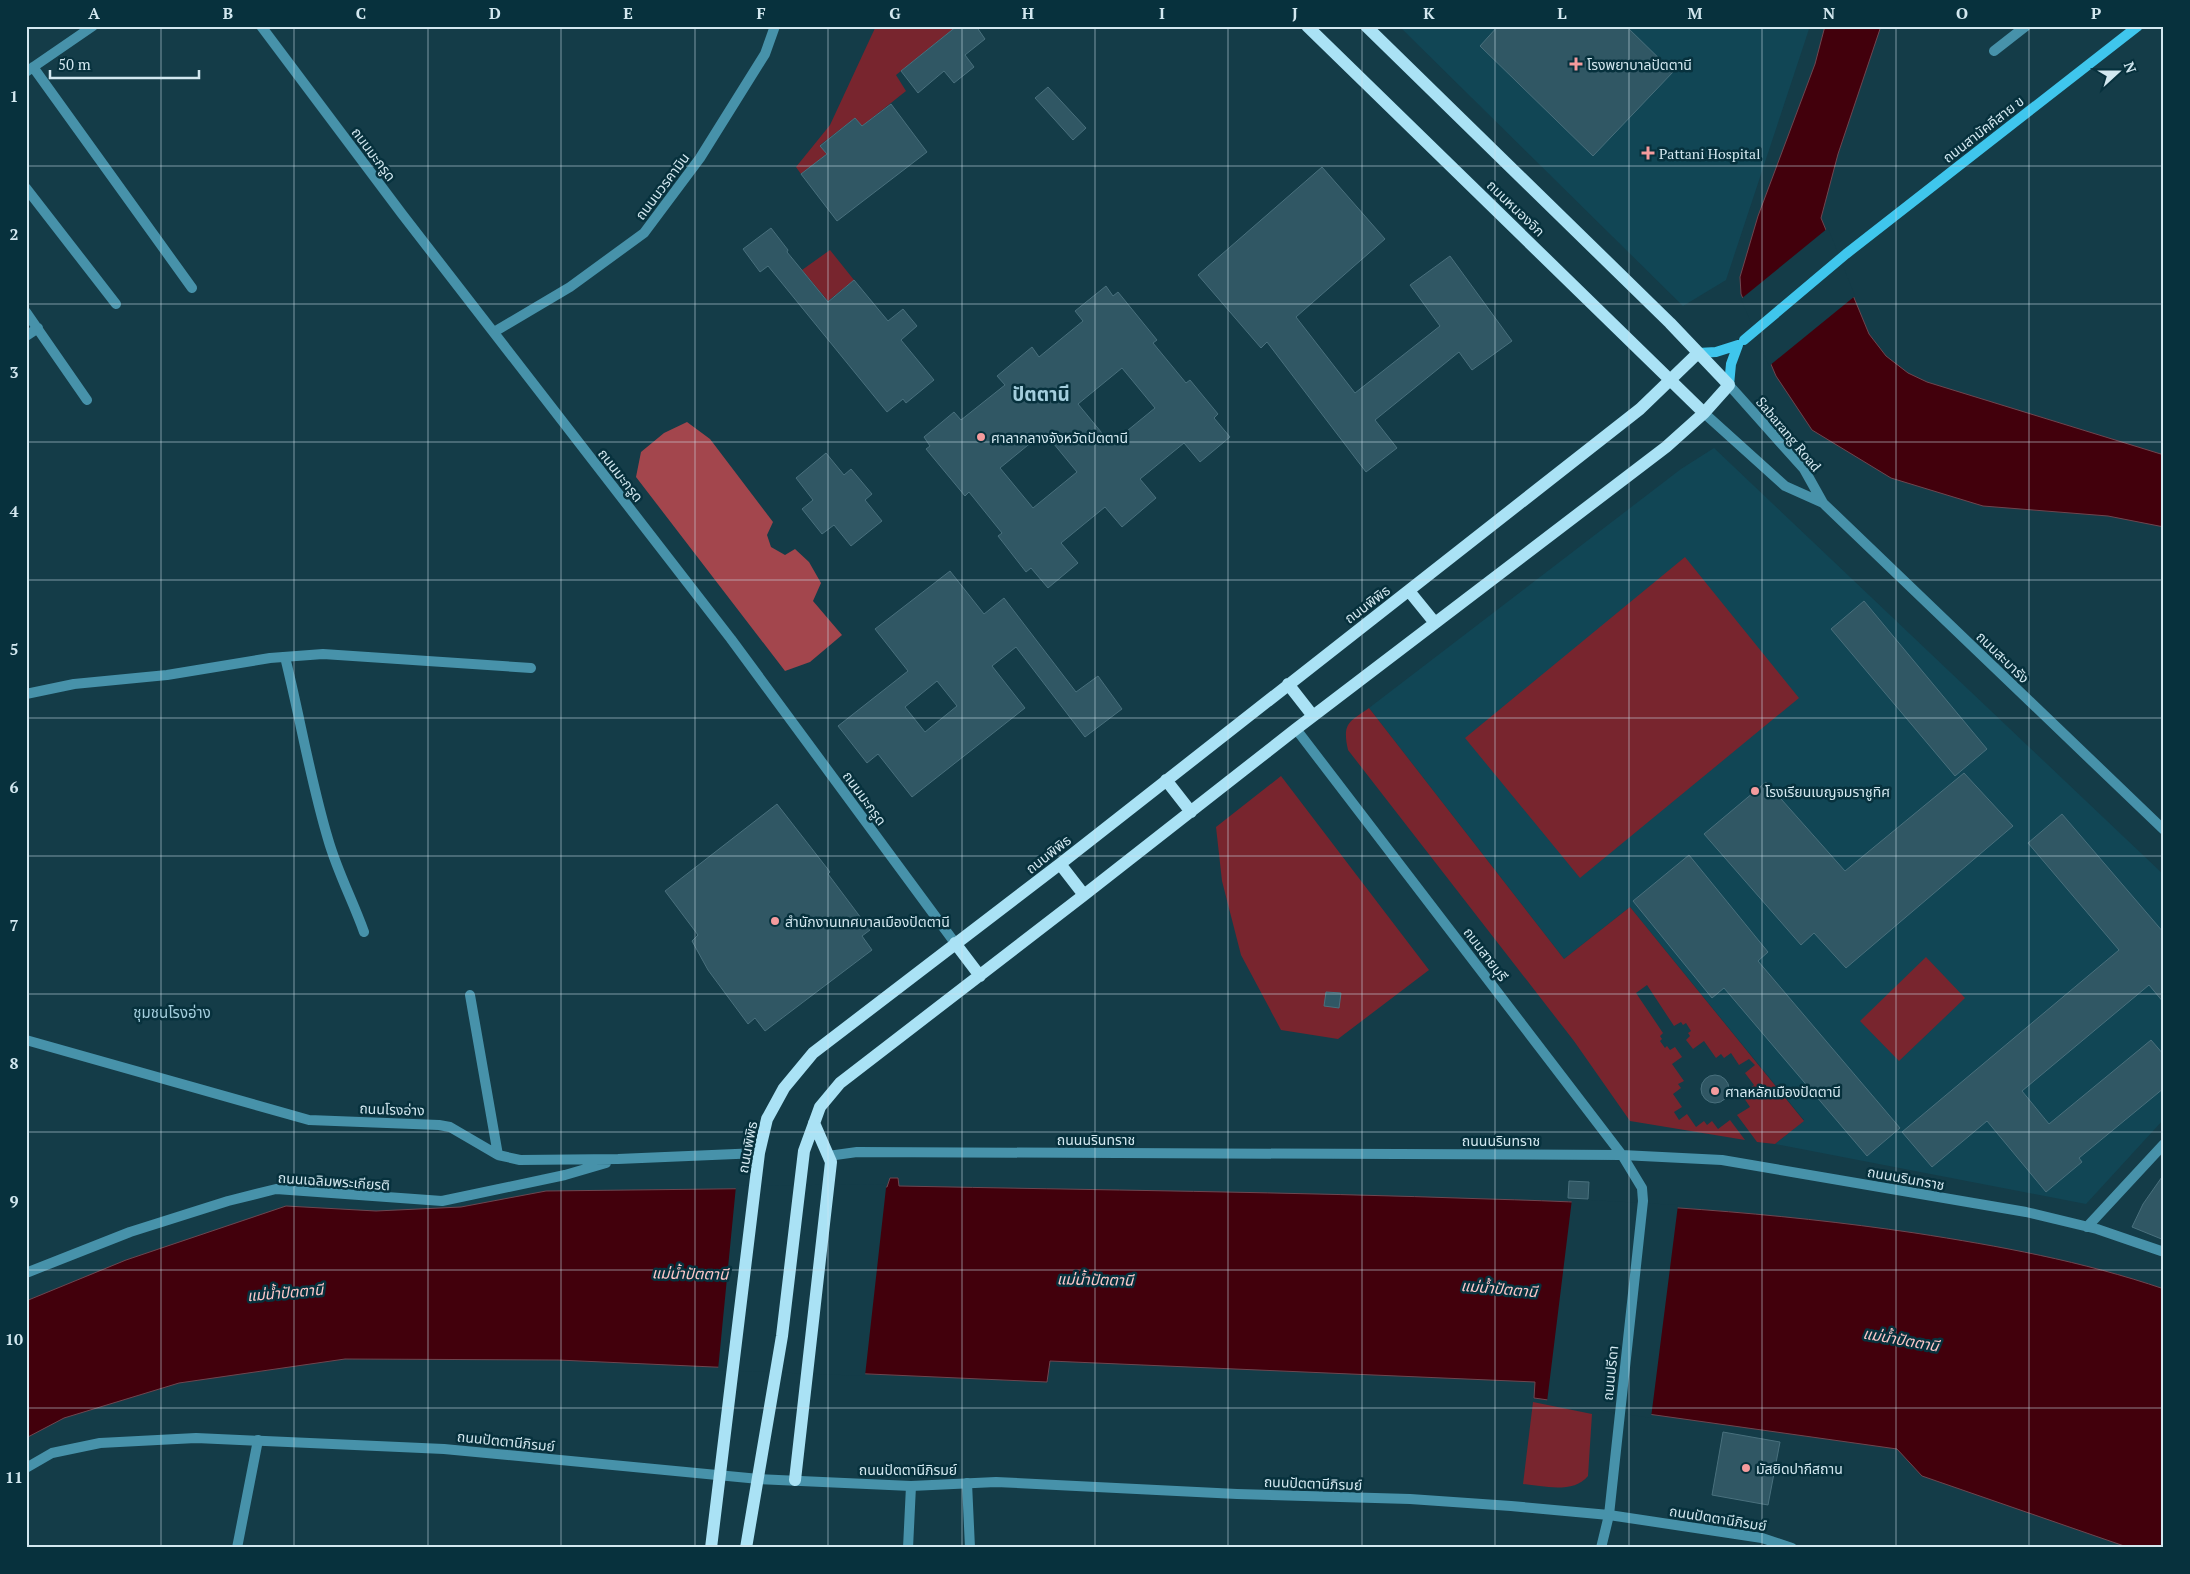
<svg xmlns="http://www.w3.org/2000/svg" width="2190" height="1574" viewBox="0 0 2190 1574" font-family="'PT Serif','Noto Sans Thai',serif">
<rect width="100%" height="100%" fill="#143c48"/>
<path fill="#114655" d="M 1399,26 L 1810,26 L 1726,280 L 1683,306 Z
M 1714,448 L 2164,875 L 2164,1119 L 2086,1204 L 1775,1144 L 1804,1120 L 1630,907 L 1564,959 L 1369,708 L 1681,469 Z"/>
<path fill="#78252e" d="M 876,26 L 957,26 L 896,75 L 906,91 L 862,126 L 855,118 L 820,145 L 827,154 L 801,174 L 796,167 L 830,125 Z
M 830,250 L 854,280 L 828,301 L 802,270 Z
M 1685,557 L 1799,698 L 1580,878 L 1465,738 Z
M 1369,708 L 1564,959 L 1630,907 L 1804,1121 L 1775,1144 L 1757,1142 L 1737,1115 L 1750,1107 L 1744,1098 L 1750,1095 L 1747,1091 L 1754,1085 L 1745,1073 L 1755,1065 L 1749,1059 L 1739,1065 L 1731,1053 L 1724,1058 L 1721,1054 L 1716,1058 L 1704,1041 L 1693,1049 L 1686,1040 L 1690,1036 L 1688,1033 L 1691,1031 L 1686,1023 L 1683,1025 L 1681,1022 L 1674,1026 L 1647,985 L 1636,993 L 1663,1033 L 1660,1036 L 1662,1039 L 1660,1041 L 1665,1048 L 1667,1046 L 1670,1050 L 1675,1047 L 1682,1057 L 1672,1064 L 1684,1081 L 1678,1084 L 1681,1088 L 1673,1094 L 1682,1107 L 1674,1112 L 1679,1120 L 1687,1114 L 1696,1127 L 1704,1121 L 1707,1125 L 1712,1121 L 1718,1129 L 1730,1120 L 1745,1140 L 1630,1121 L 1574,1041 L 1348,750 C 1342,723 1349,722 1369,708 Z
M 1281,776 L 1429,970 L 1338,1039 L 1281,1030 L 1241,955 L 1222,881 L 1216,827 Z
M 1926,957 L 1965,998 L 1899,1061 L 1860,1021 Z
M 1533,1402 L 1592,1414 L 1588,1476 C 1574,1494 1542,1486 1523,1484 Z"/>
<path fill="#a3464d" d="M 687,422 L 710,439 L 773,522 L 767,535 L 771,547 L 785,555 L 795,549 L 809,562 L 821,583 L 813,601 L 842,635 L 810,662 L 785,671 L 636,477 L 641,452 L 664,433 Z"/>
<path fill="#42000c" stroke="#6e4650" d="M 1825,26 L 1881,26 L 1838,154 L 1821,218 L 1869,334 L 1886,356 L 1908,373 L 1927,382 L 2164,455 L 2164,527 L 2108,516 L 1983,506 L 1891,478 L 1812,430 L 1776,376 L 1741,294 L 1740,277 L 1758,216 L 1815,64 Z
M 890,1178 L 898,1178 L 899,1186 C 1095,1190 1292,1192 1488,1199 C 1631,1203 1773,1212 1915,1233 C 1999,1246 2082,1261 2164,1289 L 2164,1548 L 2130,1548 L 1922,1476 L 1897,1449 L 1534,1398 L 1535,1382 L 1050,1361 L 1047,1382 L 558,1360 L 345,1359 L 179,1383 L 64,1418 L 26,1438 L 26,1301 L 126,1260 L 286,1206 L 376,1211 L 461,1207 L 546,1191 L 887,1187 Z"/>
<path fill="#143c48" d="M 1828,228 L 1855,296 L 1769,366 L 1741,299 Z
M 887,1179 L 865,1376 L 718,1370 L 736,1186 L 885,1184 Z
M 1572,1199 L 1678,1205 L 1651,1418 L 1547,1402 Z"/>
<path fill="#305764" stroke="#49707d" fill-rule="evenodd" d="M 957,26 L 976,26 L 985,39 L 965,55 L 974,67 L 954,83 L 944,71 L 918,93 L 901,71 Z
M 1498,26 L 1626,26 L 1673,72 L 1593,156 L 1480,46 Z
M 1048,87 L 1086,128 L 1073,140 L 1035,98 Z
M 891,104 L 927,152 L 837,221 L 801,174 L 827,154 L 820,146 L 855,118 L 862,126 Z
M 1322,167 L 1385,239 L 1296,317 L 1355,393 L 1440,326 L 1410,285 L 1450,256 L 1512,341 L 1472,370 L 1459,352 L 1375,420 L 1397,448 L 1366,472 L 1267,342 L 1261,348 L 1198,275 Z
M 771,228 L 788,250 L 787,252 L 828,302 L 854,280 L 888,321 L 903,309 L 917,326 L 901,340 L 934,380 L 906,403 L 903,399 L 887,412 L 768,266 L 760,272 L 743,249 Z
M 1106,286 L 1113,296 L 1118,292 L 1157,340 L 1153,343 L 1186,383 L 1190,380 L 1218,414 L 1214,418 L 1230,437 L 1200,462 L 1184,443 L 1140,479 L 1156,498 L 1122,527 L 1105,507 L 1061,543 L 1078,563 L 1048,588 L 1031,568 L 1026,572 L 998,536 L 1002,533 L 969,492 L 965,496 L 926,449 L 930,446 L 924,437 L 954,412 L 961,420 L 1005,385 L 997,376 L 1032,347 L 1039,357 L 1083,321 L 1075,311 ZM 1122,368 L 1155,408 L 1111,444 L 1078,404 ZM 1044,432 L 1077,472 L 1033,508 L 1000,468 Z
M 826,453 L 844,475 L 851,469 L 872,494 L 865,500 L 882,521 L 851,546 L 834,525 L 822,534 L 802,509 L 813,500 L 796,478 Z
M 950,571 L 984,614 L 1004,598 L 1076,692 L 1098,676 L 1122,709 L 1085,737 L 1016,647 L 992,666 L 1025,708 L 912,797 L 878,754 L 867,763 L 838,726 L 908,671 L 875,629 ZM 937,681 L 957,706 L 925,732 L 905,707 Z
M 1864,601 L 1987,749 L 1955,776 L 1831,629 Z
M 1964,773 L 2013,826 L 1846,968 L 1814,933 L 1801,945 L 1704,834 L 1766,782 L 1845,871 Z
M 777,804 L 830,872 L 828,874 L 870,930 L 862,936 L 872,950 L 765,1031 L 755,1018 L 748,1024 L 708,970 L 692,941 L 698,935 L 665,891 Z
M 2062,814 L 2164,933 L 2164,1003 L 2149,985 L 2022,1091 L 2049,1124 L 2151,1040 L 2164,1055 L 2164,1088 L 2079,1158 L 2082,1162 L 2046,1192 L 1987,1121 L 1932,1167 L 1902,1132 L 2119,950 L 2028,843 Z
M 1689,855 L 1768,952 L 1758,961 L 1900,1128 L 1867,1156 L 1724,988 L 1712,998 L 1633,901 Z
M 1326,992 L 1341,993 L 1339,1008 L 1324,1006 Z
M1701 1089a14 14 0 1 1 28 0a14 14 0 1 1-28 0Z
M 2164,1174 L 2164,1240 L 2132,1227 L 2143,1204 Z
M 1569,1181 L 1589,1182 L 1588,1199 L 1568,1198 Z
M 1723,1432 L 1780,1442 L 1768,1505 L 1712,1495 Z"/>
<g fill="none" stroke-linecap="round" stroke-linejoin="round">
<path stroke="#4792aa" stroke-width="10" d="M 1994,51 L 2026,26
M 33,67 L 192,288
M 26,72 L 93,26
M 26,188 L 116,304
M 26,312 L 87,400
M 494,332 L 570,287 L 644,233 L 700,158 L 765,54 L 775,26
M 26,336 L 38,328
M 285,657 C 300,717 310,779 328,839 C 337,871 353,901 364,932
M 26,694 L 74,684 L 167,675 L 270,658 L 323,654 L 531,668
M 470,995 L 498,1155
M 26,1040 L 309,1120 L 439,1125 L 450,1127 L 498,1155 L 520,1160 L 618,1159 L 759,1153
M 26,1273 L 130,1232 L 228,1201 L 276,1189 L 442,1201 L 565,1175 L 606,1163
M 967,1483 L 970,1548
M 237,1548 L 258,1440
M 908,1548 L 911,1486"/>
<path stroke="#4792aa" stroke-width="10" d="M 261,26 L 402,214 L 731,639 L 955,943
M 1729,385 L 1804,469 L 1823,503 L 2164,830
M 1704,413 L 1785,486 L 1823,503
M 1296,729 L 1622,1155 L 1642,1188 L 1643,1201 L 1609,1515 L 1601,1548
M 828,1156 L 857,1152 L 1622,1155 L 1722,1160 L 2026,1212 L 2097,1229 L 2164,1252
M 2087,1227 L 2164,1144
M 26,1468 L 52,1453 L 100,1443 L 196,1438 L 444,1449 L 759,1479 L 911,1486 L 996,1482 L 1237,1494 L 1410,1499 L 1511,1506 L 1609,1515 L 1762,1538 L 1792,1548"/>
<path stroke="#3fc6ed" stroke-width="10" d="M 1744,340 L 1846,254 L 2138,26
M 1698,353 L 1716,352 L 1738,345
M 1729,385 L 1731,364 L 1738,345"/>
<path stroke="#aae2f5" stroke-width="12" d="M 1307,26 L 1704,413
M 1409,591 L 1435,623
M 1288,684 L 1313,716
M 1166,780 L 1191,812
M 1060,864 L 1084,895
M 955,943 L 980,976
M 795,1480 L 831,1162 L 814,1123
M 711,1548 L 759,1153 L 767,1119 L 784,1088 L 813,1053 L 1060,864 L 1640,409 L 1698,353
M 746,1548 L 782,1336 L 804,1151 L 820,1107 L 840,1083 L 1084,895 L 1296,729 L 1666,447 L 1704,413 L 1729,385 L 1670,323 L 1366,26"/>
</g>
<path fill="none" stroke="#d3e8f0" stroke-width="1" stroke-opacity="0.55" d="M 161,26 L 161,1548M 294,26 L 294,1548M 428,26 L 428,1548M 561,26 L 561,1548M 695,26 L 695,1548M 828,26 L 828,1548M 962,26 L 962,1548M 1095,26 L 1095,1548M 1228,26 L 1228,1548M 1362,26 L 1362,1548M 1495,26 L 1495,1548M 1629,26 L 1629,1548M 1762,26 L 1762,1548M 1896,26 L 1896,1548M 2029,26 L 2029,1548M 26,166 L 2164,166M 26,304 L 2164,304M 26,442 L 2164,442M 26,580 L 2164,580M 26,718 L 2164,718M 26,856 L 2164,856M 26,994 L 2164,994M 26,1132 L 2164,1132M 26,1270 L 2164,1270M 26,1408 L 2164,1408"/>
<g fill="#f59b9d" stroke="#07313d" stroke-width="2">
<path d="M1573.5 56.5h5v5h5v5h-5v5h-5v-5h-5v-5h5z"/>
<path d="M1645.5 145.5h5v5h5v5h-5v5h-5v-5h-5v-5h5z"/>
<circle cx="981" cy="437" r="5"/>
<circle cx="1755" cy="791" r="5"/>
<circle cx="775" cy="921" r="5"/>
<circle cx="1715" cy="1091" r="5"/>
<circle cx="1746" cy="1468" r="5"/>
</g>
<g text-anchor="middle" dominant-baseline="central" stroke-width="5" stroke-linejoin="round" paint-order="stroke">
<g font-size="14" fill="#d3e8f0" stroke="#07313d" text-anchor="start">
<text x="1587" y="64">โรงพยาบาลปัตตานี</text>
<text x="1659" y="153">Pattani Hospital</text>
<text x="991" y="437">ศาลากลางจังหวัดปัตตานี</text>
<text x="1765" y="791">โรงเรียนเบญจมราชูทิศ</text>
<text x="785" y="921">สำนักงานเทศบาลเมืองปัตตานี</text>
<text x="1725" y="1091">ศาลหลักเมืองปัตตานี</text>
<text x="1756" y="1468">มัสยิดปากีสถาน</text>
</g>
<g font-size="14" fill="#d3e8f0" stroke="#07313d">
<text transform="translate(1983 129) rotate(-38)">ถนนสามัคคีสาย ข</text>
<text transform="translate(374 154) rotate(53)">ถนนมะกรูด</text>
<text transform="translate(662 186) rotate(-53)">ถนนนวรคามิน</text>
<text transform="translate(1516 208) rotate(44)">ถนนหนองจิก</text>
<text transform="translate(1789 434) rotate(50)">Sabarang Road</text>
<text transform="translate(621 475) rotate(52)">ถนนมะกรูด</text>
<text transform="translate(1367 604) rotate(-37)">ถนนพิพิธ</text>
<text transform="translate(2003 657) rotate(44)">ถนนสะบารัง</text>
<text transform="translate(865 798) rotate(54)">ถนนมะกรูด</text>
<text transform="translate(1048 854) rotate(-38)">ถนนพิพิธ</text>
<text transform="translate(1486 954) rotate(53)">ถนนสายบุรี</text>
<text transform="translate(392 1109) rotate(2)">ถนนโรงอ่าง</text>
<text x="1096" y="1139">ถนนนรินทราช</text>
<text x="1501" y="1140">ถนนนรินทราช</text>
<text transform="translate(747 1147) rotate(-79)">ถนนพิพิธ</text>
<text transform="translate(1906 1178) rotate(10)">ถนนนรินทราช</text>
<text transform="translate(334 1181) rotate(4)">ถนนเฉลิมพระเกียรติ</text>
<text transform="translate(1610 1373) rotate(-84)">ถนนปรีดา</text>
<text transform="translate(506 1441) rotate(6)">ถนนปัตตานีภิรมย์</text>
<text x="908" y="1469">ถนนปัตตานีภิรมย์</text>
<text transform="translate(1313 1483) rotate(2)">ถนนปัตตานีภิรมย์</text>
<text transform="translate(1718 1518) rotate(9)">ถนนปัตตานีภิรมย์</text>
</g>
<g font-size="15" fill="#a4cedd" stroke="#07313d">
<text x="172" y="1012">ชุมชนโรงอ่าง</text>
</g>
<g font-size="15" font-style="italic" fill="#fec8c9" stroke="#07313d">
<text transform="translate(690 1273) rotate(1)">แม่น้ำปัตตานี</text>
<text transform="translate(1095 1279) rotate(1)">แม่น้ำปัตตานี</text>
<text transform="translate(1499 1288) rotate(5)">แม่น้ำปัตตานี</text>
<text transform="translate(285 1292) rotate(-5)">แม่น้ำปัตตานี</text>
<text transform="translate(1901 1339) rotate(10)">แม่น้ำปัตตานี</text>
</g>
<g font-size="19" font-weight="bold" fill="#a4cedd" stroke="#07313d">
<text x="1041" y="393">ปัตตานี</text>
</g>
</g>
<rect width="2190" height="1574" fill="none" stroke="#07313d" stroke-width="55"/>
<g transform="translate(2118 72) rotate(69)" stroke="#07313d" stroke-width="4" paint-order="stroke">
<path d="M0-4L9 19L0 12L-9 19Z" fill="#d3e8f0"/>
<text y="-8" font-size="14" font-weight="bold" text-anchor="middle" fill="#d3e8f0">N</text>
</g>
<path d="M50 70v8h149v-8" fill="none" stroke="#d3e8f0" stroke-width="2.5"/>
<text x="58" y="70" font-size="15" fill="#d3e8f0" stroke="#07313d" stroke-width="4" paint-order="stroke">50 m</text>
<rect x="28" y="28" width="2134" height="1518" fill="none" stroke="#d3e8f0" stroke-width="2"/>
<g font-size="16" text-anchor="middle" font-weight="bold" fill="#d3e8f0">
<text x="94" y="19">A</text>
<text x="228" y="19">B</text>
<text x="361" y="19">C</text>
<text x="495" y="19">D</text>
<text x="628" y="19">E</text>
<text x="761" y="19">F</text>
<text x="895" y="19">G</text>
<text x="1028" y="19">H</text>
<text x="1162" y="19">I</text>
<text x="1295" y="19">J</text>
<text x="1429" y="19">K</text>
<text x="1562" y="19">L</text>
<text x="1695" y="19">M</text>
<text x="1829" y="19">N</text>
<text x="1962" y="19">O</text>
<text x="2096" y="19">P</text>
<text x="14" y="102">1</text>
<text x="14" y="240">2</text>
<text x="14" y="378">3</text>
<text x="14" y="517">4</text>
<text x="14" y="655">5</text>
<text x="14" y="793">6</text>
<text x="14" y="931">7</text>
<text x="14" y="1069">8</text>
<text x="14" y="1207">9</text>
<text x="14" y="1345">10</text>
<text x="14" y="1483">11</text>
</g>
</svg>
